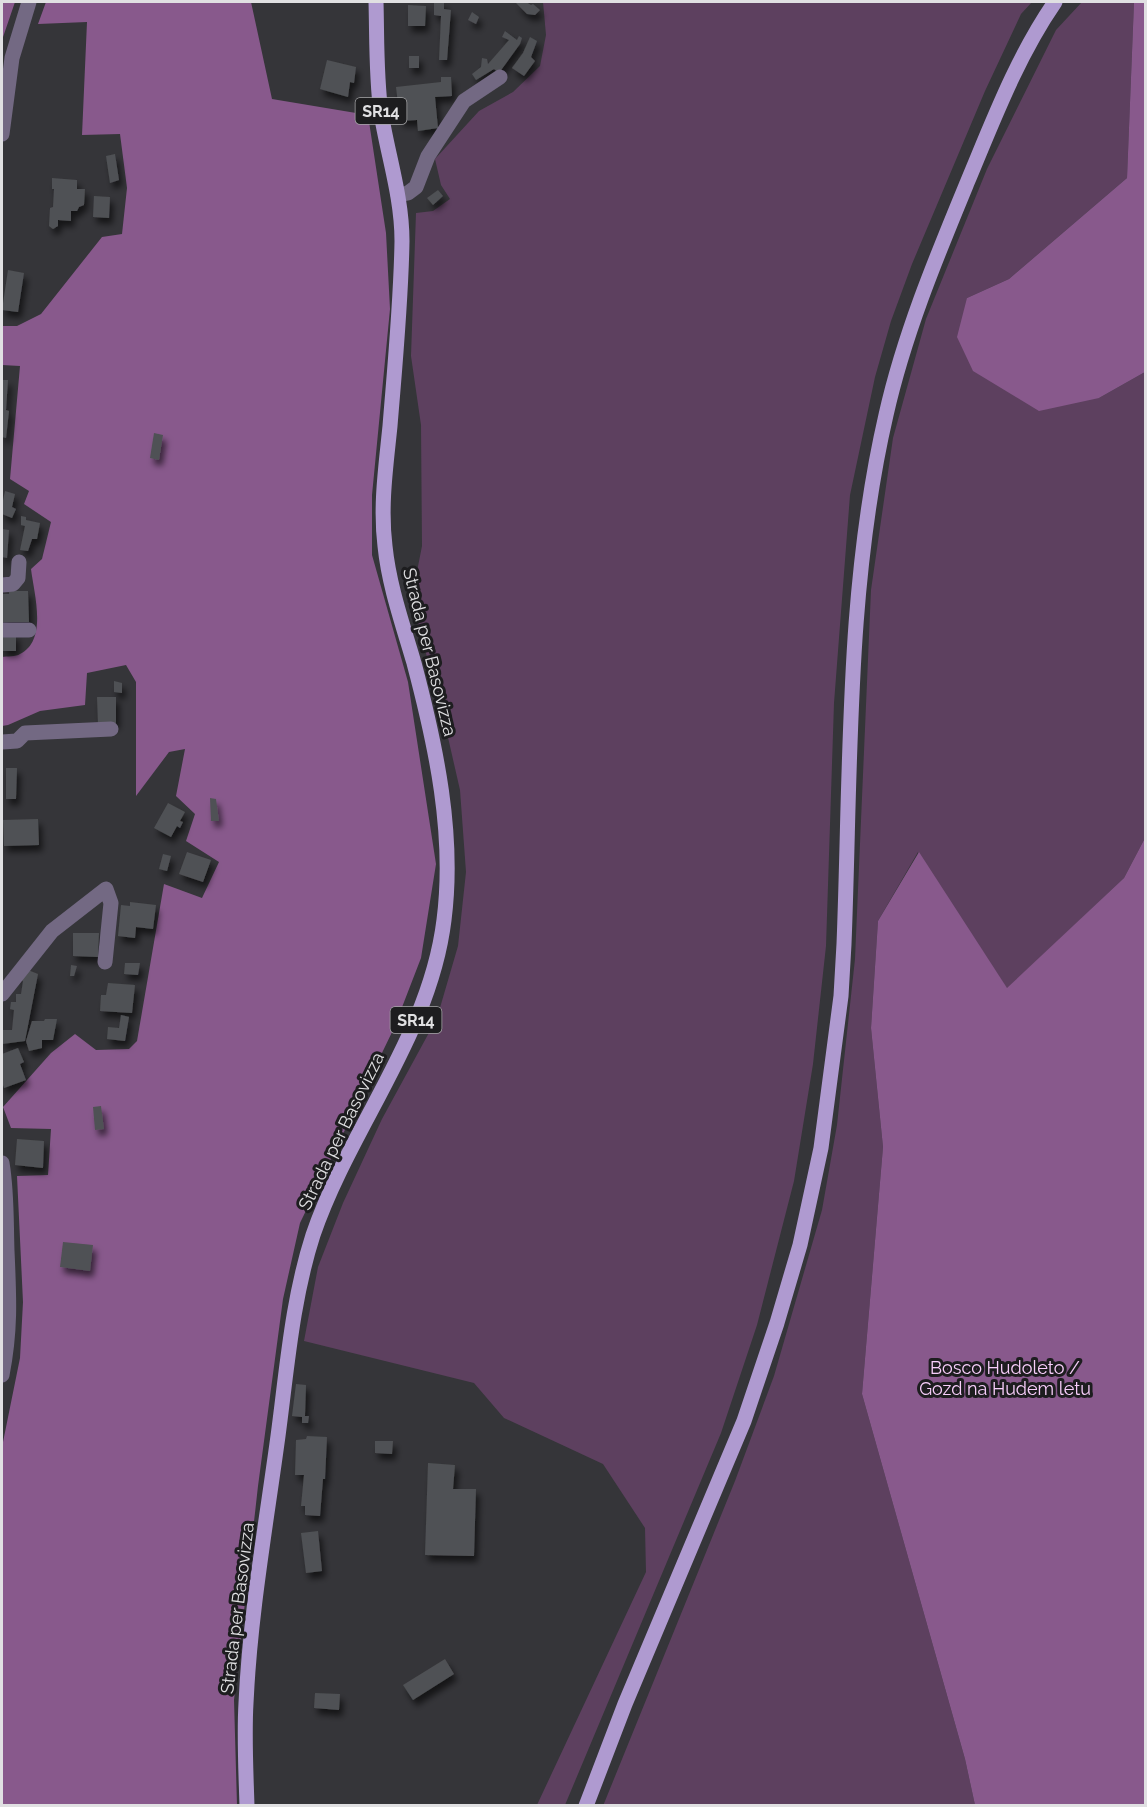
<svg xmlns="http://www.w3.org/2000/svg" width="1147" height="1807" viewBox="0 0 1147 1807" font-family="Raleway,sans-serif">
<defs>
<filter id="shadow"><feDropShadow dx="3.5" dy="6" stdDeviation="3" flood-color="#0009"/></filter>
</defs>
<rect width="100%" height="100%" fill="#353539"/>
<path fill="#5d405f" d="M 543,2 L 1032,2 L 1021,14 L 985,91 L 912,264 L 891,321 L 875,377 L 850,495 L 834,703 L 826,946 L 813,1064 L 794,1181 L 757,1325 L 721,1433 L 565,1805 L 537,1805 L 646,1572 L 645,1528 L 603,1464 L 504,1418 L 474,1383 L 304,1341 L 318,1267 L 343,1203 L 382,1119 L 437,1018 L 458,946 L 466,872 L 460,790 L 439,698 L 411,602 L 422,546 L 421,425 L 411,356 L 416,213 L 433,211 L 450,199 L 441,185 L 435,159 L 479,111 L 513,92 L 540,66 L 546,35 Z
M 1082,2 L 1134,2 L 1127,178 L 1009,279 L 967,298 L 1099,398 L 1145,372 L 1145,838 L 1124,878 L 1007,989 L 918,852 L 878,921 L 871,1028 L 883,1147 L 862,1394 L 965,1759 L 975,1805 L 603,1806 L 735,1481 L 774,1376 L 822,1210 L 837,1125 L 855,959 L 871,590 L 893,438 L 926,319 L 987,169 L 1056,30 Z"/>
<path fill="#88598c" d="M 2,2 L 15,2 L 2,40 Z
M 46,2 L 251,2 L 272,99 L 368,115 L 386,233 L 390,309 L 372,495 L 372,555 L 408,682 L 436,864 L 421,958 L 394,1028 L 300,1223 L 283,1299 L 258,1486 L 234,1700 L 237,1805 L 2,1805 L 2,1447 L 20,1358 L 23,1302 L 17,1176 L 48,1175 L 51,1129 L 11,1128 L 3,1107 L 51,1053 L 75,1034 L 96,1050 L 129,1049 L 137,1041 L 164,884 L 202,898 L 219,862 L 186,841 L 195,814 L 176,796 L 185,749 L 169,752 L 136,796 L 136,682 L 126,665 L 87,673 L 85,705 L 40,711 L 8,725 L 2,726 L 2,657 C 7,656 16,657 20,654 C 48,640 34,594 31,569 L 42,559 L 51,522 L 24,504 L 29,491 L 10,479 L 20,366 L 2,365 L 2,326 L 17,326 L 41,314 L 102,237 L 122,234 L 127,188 L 120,134 L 82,135 L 87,22 L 38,24 Z
M 1134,2 L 1146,2 L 1145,372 L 1099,398 L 1039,411 L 973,371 L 957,337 L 967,298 L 1009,279 L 1127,178 Z
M 1145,838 L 1145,1805 L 975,1805 L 965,1759 L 862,1394 L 883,1147 L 871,1028 L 878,921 L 919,852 L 1007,988 L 1124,878 Z"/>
<path fill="#4f5154" filter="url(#shadow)" d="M 434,2 L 444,2 L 444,9 L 451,10 L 447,60 L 439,60 L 441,16 L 434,15 Z
M 517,2 L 526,2 L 531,5 L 533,4 L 540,10 L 535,15 L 527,14 L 516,3 Z
M 408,5 L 426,6 L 425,26 L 408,26 Z
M 472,12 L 479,17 L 476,24 L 468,20 Z
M 505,31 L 517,40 L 519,36 L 522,38 L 520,44 L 499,73 L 494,69 L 476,80 L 472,74 L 481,67 L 482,58 L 487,59 L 488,64 L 509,40 L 502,37 Z
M 530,37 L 537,41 L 531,57 L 535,61 L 524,76 L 512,68 L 523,53 Z
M 409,56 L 419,56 L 419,68 L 409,68 Z
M 327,60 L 356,67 L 354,83 L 350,82 L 348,97 L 320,89 Z
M 441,77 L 451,77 L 452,96 L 435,97 L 438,128 L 418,131 L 417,120 L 400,121 L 396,87 L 441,82 Z
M 115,154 L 119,180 L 110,183 L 106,156 Z
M 52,178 L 77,180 L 77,189 L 85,189 L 84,205 L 79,207 L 77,211 L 71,211 L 71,221 L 58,220 L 58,226 L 53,229 L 49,226 L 50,208 L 53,207 L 54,189 L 52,189 Z
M 438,190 L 443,196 L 433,205 L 427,198 Z
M 94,196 L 110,197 L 109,218 L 93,217 Z
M 8,270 L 24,273 L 18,312 L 2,310 Z
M 2,380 L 8,380 L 6,410 L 9,411 L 6,438 L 2,437 Z
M 154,433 L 163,435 L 159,460 L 150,458 Z
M 5,491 L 15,494 L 12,507 L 16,509 L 12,518 L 2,514 L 2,505 Z
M 21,516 L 26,517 L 26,520 L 40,523 L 37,539 L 32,539 L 28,551 L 20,550 L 25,526 L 21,525 Z
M 2,529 L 9,530 L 7,558 L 2,557 Z
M 9,591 L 28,591 L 29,622 L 3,622 L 3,617 L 2,617 L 2,594 L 9,594 Z
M 2,634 L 16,634 L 16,651 L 2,651 Z
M 114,681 L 122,683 L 122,693 L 114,692 Z
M 97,697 L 116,697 L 116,723 L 98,724 Z
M 6,768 L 17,768 L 16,799 L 6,799 Z
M 210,798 L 216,799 L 219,821 L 211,821 Z
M 168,803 L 185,812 L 180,821 L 183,822 L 180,828 L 177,826 L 171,837 L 154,828 Z
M 38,819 L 39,845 L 4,846 L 3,820 Z
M 187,852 L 211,860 L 203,882 L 179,874 Z
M 163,854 L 171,856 L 167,871 L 159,869 Z
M 130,902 L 156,905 L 153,929 L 136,927 L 135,938 L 118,936 L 121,905 L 130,906 Z
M 73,933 L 99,933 L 98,957 L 73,956 Z
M 125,963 L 140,963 L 138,975 L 124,974 Z
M 71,965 L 77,966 L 74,976 L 70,976 Z
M 23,968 L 38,974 L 25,1041 L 2,1044 L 2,1030 L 12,1030 L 14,1010 L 10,1009 L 11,1002 L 16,1002 L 16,994 L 21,994 L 23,981 L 19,979 Z
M 108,983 L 135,985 L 132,1013 L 100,1011 L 101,995 L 106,995 Z
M 121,1015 L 129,1017 L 125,1041 L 107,1039 L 108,1027 L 119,1028 Z
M 45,1019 L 57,1019 L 53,1040 L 42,1040 L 42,1048 L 29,1051 L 26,1041 L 32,1021 L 44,1021 Z
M 18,1048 L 24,1062 L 20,1064 L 26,1080 L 4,1088 L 2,1082 L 2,1054 Z
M 101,1106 L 104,1129 L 95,1130 L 93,1107 Z
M 17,1139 L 44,1141 L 43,1168 L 15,1165 Z
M 63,1242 L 93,1245 L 90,1271 L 60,1267 Z
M 296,1384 L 306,1385 L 305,1416 L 309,1416 L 308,1423 L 302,1423 L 302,1417 L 292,1416 Z
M 307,1436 L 327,1437 L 325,1479 L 323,1479 L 320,1516 L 305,1515 L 305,1506 L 301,1506 L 304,1475 L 295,1475 L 296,1440 L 306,1439 Z
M 375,1441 L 393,1441 L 392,1454 L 375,1453 Z
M 428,1463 L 455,1465 L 453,1489 L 476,1489 L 474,1556 L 425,1555 Z
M 318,1531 L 322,1571 L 306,1573 L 301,1533 Z
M 445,1659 L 454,1674 L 413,1700 L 403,1685 Z
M 315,1693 L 340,1694 L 339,1710 L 314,1708 Z"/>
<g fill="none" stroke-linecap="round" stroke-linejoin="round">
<path stroke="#736983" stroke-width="15" d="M 2,134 L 12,58 L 29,2
M 398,195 L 408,193 L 416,187 L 428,156 L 464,101 L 500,77
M 2,585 L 13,584 L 18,578 L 19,562
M 2,630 L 29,630
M 2,742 L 17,741 L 25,733 L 111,729
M 2,994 L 52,931 L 106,889 L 111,903 L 105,962
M 2,1163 C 7,1192 6,1222 7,1251 C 9,1296 11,1329 2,1375"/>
<path stroke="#af9ad0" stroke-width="15" d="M 247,1806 C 246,1772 244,1737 246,1703 C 250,1614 266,1525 278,1436 C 287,1369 292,1300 313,1235 C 350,1127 430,1035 444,920 C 455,834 436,746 414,663 C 403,625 389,586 385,546 C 380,506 386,466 390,426 C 395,364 401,303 402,241 C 402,197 388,156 381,113 C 376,76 377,38 376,2
M 586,1806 L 625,1704 L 744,1421 L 777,1323 L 800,1245 L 821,1148 L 841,996 L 844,944 C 851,767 846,588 886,415 C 904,335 936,258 967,183 C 993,121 1017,57 1055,2"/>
</g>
<g text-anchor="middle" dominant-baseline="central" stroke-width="6" stroke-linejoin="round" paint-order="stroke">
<g fill="#1d1d1f" stroke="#a6a6a8" stroke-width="1.5">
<rect x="355.5" y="98" width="51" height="26" rx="4.5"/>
<rect x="390.5" y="1007" width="51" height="26" rx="4.5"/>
</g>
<g font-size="16" font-weight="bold" fill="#e0e0e2">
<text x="381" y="111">SR14</text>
<text x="416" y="1020">SR14</text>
</g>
<g font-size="18" fill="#e0e0e2" stroke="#1d1d1f">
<text transform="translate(430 652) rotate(76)">Strada per Basovizza</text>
<text transform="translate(341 1131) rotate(-64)">Strada per Basovizza</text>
<text transform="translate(237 1608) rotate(-83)">Strada per Basovizza</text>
</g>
<g font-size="18" fill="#f8cefb" stroke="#1d1d1f">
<text x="1005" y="1367">Bosco Hudoleto /<tspan x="1005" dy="21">Gozd na Hudem letu</tspan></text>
</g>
</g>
<rect width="1147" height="1807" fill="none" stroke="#e0e0e2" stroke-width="6"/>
</svg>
